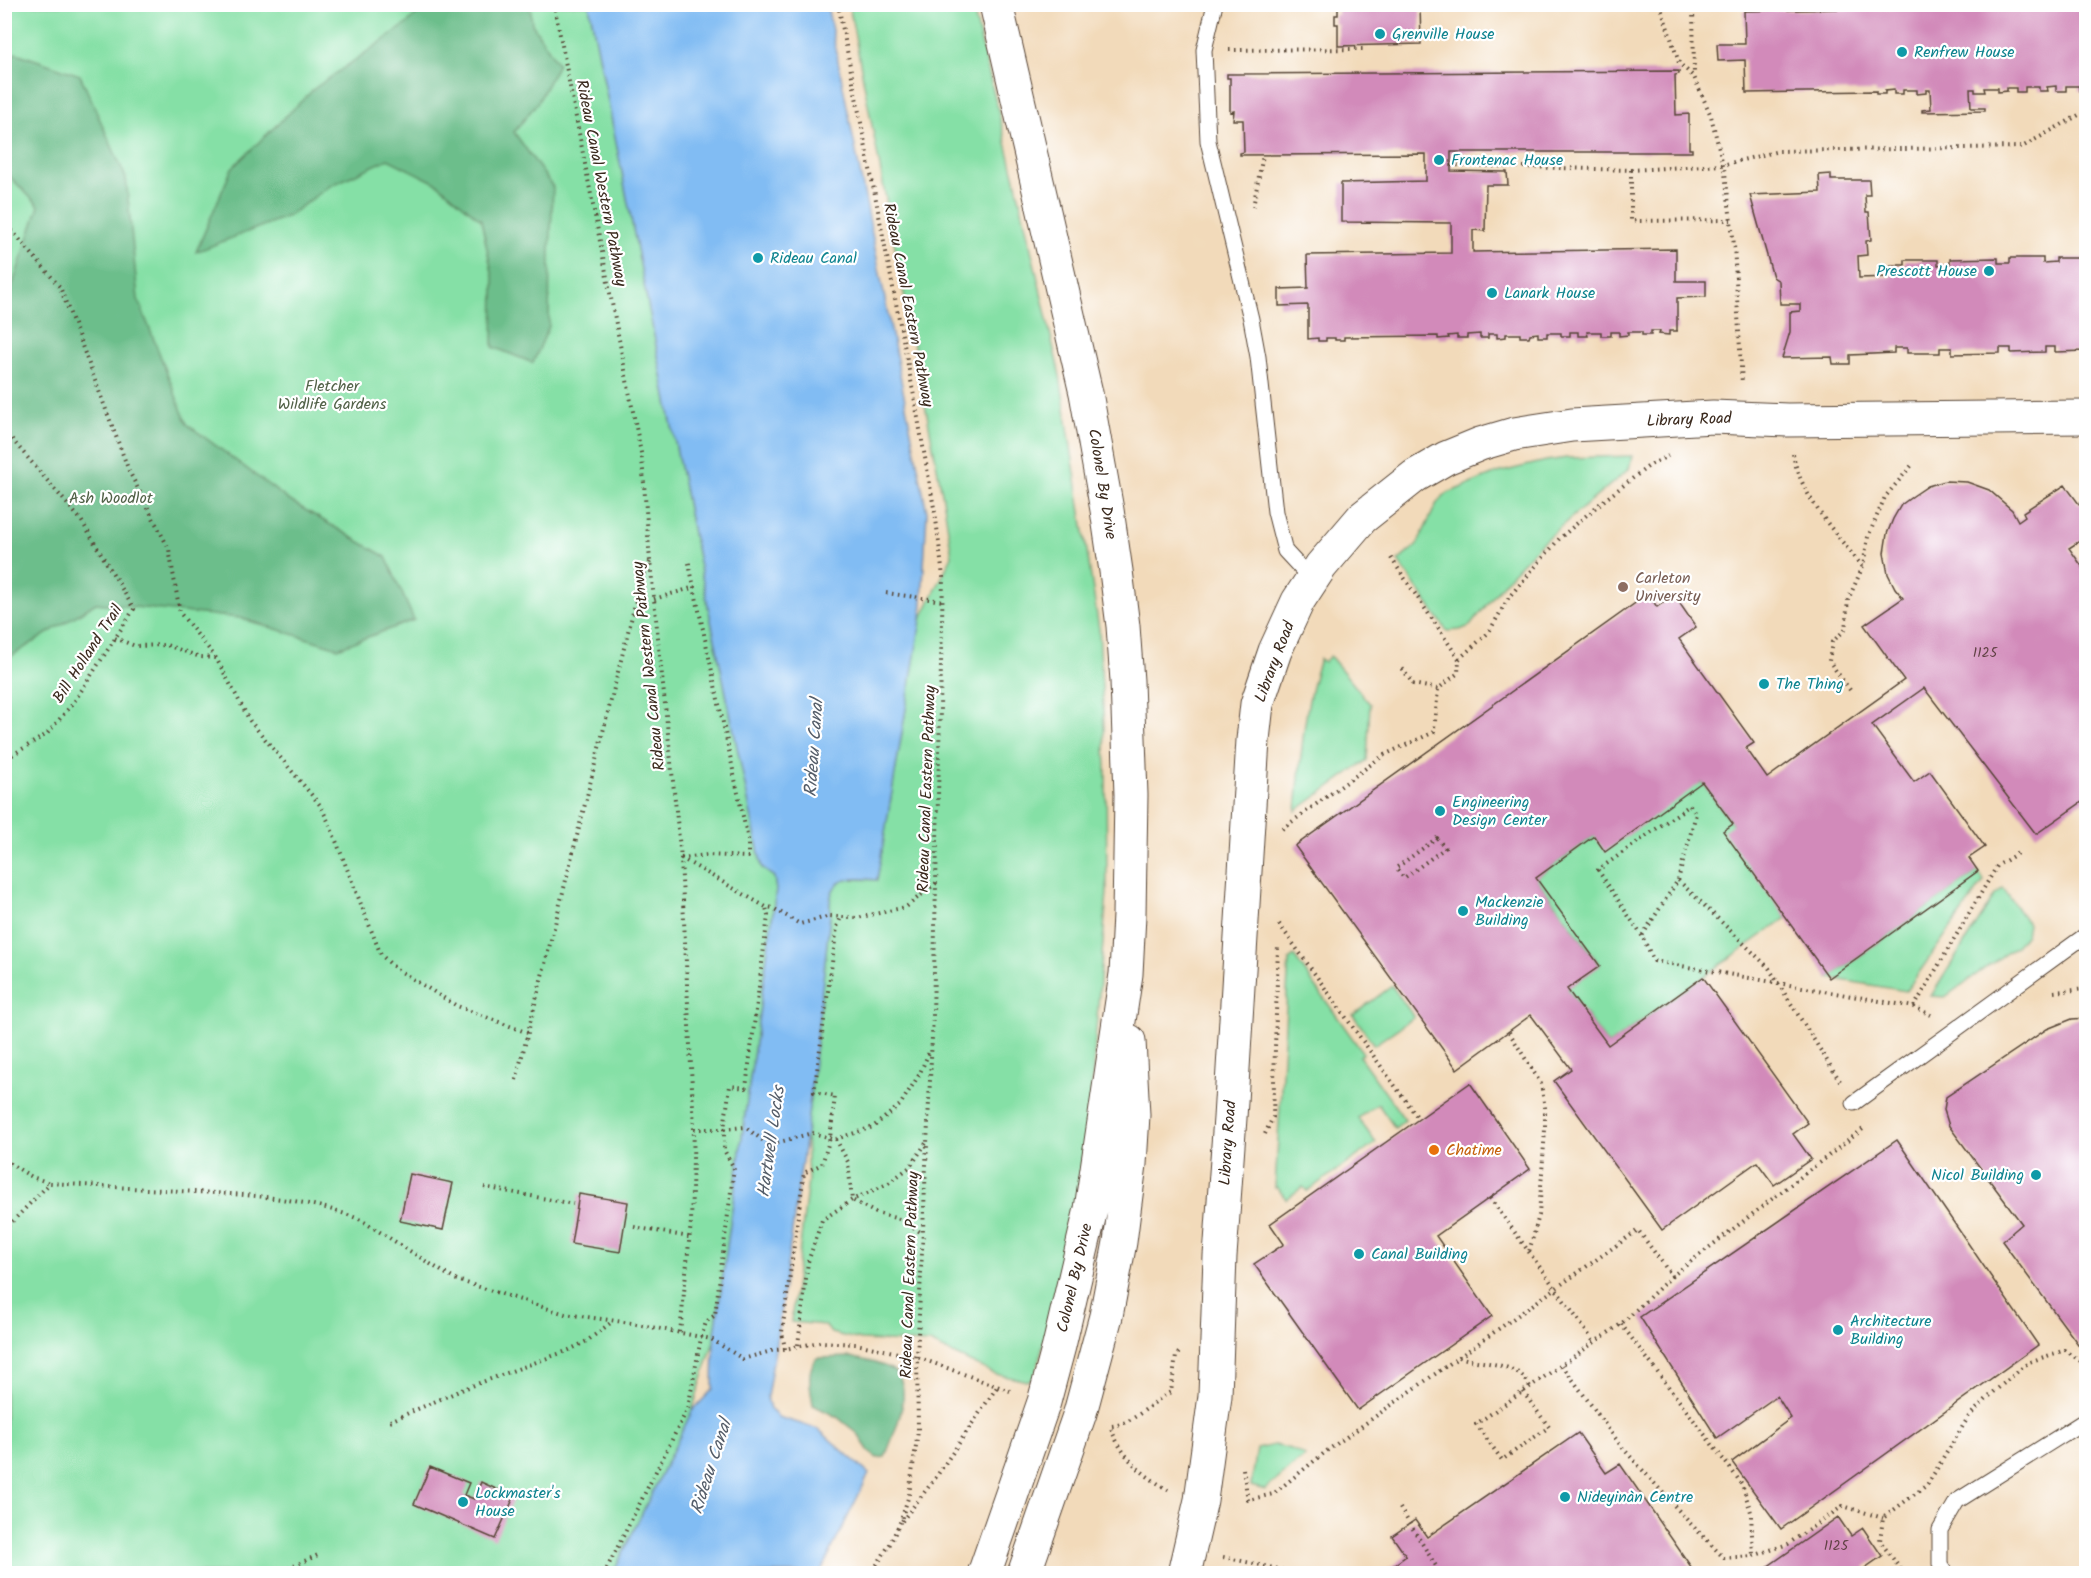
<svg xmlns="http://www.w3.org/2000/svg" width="2091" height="1578" viewBox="0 0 2091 1578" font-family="Kalam,sans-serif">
<rect width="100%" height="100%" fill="#fff"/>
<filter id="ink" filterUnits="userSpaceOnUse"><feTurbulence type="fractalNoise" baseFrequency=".0167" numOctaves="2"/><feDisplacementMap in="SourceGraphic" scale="12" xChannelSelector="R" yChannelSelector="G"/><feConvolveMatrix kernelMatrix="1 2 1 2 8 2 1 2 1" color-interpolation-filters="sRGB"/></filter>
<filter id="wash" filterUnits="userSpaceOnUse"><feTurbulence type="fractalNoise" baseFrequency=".008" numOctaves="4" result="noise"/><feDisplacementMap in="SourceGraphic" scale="24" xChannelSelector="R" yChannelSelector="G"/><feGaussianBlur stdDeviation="1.35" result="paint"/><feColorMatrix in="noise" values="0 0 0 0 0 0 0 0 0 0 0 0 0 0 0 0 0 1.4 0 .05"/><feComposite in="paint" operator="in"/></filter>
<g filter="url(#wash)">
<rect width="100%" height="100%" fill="#f2daba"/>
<path fill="#85e0a6" stroke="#608562" stroke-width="1.5" d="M 5,5 L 589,5 L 693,533 L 762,868 L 774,877 L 776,890 L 714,1341 L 692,1411 L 613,1573 L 5,1573 Z
M 849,5 L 972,5 L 1015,179 L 1060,376 L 1099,629 L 1106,768 L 1107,892 L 1091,1094 L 1074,1219 L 1035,1377 L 1027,1381 L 995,1374 L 930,1343 L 861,1340 L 831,1333 L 825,1325 L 791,1322 L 808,1180 L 806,1134 L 830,916 C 827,873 845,879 877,880 L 921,620 L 952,556 L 944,504 Z
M 1632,456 L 1629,469 L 1540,544 L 1508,578 L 1470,626 L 1460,630 L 1447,631 L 1398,561 L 1417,545 L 1437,503 L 1448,493 L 1497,473 L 1546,461 L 1567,458 Z
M 1330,656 L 1370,704 L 1367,760 L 1296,811 C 1301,760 1303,708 1320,659 L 1324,662 Z
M 1702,782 L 1733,824 L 1786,918 L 1608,1045 L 1567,989 L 1600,965 L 1536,878 L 1594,836 Z
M 1978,871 L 1984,881 L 1906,991 L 1829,978 Z
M 2003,888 L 2028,924 L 2026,935 L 2016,946 L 1945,997 L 1931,996 L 1995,895 Z
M 1294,956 L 1363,1053 L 1359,1056 L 1405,1120 L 1395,1128 L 1378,1104 L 1358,1118 L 1376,1143 L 1307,1191 L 1303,1187 L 1286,1199 L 1277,1187 L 1275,1188 L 1289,960 Z
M 1392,986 L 1414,1017 L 1374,1045 L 1353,1015 Z
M 1274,1445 L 1291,1449 L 1305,1456 L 1265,1490 L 1251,1486 L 1257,1449 Z"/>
<path fill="#6cbe8b" stroke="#547454" stroke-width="1.5" d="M 425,5 L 530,5 L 532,24 L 558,64 L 538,102 L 514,132 L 553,187 L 550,252 L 549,326 L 533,363 L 493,347 L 494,282 L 481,220 L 438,184 L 388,159 L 330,186 L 288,216 L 196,252 L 232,168 L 315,88 L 408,23 Z
M 16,53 L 80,75 L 126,178 L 138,299 L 187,424 L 290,501 L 386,557 L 414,620 L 338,648 L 240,618 L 96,603 L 5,660 L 5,298 L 9,296 L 39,206 L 5,172 L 5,59 Z
M 850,1357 C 863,1360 879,1362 891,1369 C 918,1386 893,1435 885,1457 L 877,1458 L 870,1453 L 857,1433 L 837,1417 L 813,1405 C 811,1389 805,1371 817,1358 Z"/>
<path fill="#81bcf3" stroke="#5e7388" stroke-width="1.5" d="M 589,5 L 827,5 L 927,512 L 921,620 L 877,880 C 845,877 827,877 830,916 L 806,1134 L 775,1350 L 767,1397 L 770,1409 L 778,1417 L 818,1429 L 869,1474 L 820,1573 L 613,1573 L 692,1411 L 713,1389 L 714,1341 L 776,890 L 774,877 L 762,868 L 693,533 Z"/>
<g id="blocks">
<path fill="#d28aba" d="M 1338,4 L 1420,4 L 1421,44 L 1338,46 L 1338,24 L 1335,24 L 1335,15 L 1338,15 Z
M 2086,4 L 2086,91 L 2079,91 L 2079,86 L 2066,86 L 2066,91 L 2056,91 L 2056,86 L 2047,87 L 2048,91 L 2039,91 L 2039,87 L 2025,87 L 2025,92 L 2016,92 L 2016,88 L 2007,88 L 2007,91 L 1998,92 L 1998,88 L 1984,88 L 1985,92 L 1975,92 L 1975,89 L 1970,89 L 1971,108 L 1985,108 L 1985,111 L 1922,112 L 1922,110 L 1931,109 L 1930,90 L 1926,90 L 1926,93 L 1917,94 L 1917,90 L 1903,90 L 1903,94 L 1894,94 L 1894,90 L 1885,91 L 1885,94 L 1876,94 L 1876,91 L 1746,93 L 1745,60 L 1718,61 L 1717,44 L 1745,44 L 1744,11 Z
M 1679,71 L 1679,74 L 1675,75 L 1676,115 L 1689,114 L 1689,149 L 1692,149 L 1692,152 L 1451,152 L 1451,171 L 1507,172 L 1508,185 L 1486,185 L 1485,231 L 1473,230 L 1473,252 L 1676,249 L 1676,281 L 1706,281 L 1706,297 L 1677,298 L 1677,331 L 1669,331 L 1669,335 L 1659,334 L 1660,331 L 1651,331 L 1651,335 L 1642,335 L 1642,332 L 1628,332 L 1628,335 L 1619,336 L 1619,332 L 1611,332 L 1611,336 L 1601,336 L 1601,332 L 1587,332 L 1588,336 L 1578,336 L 1578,332 L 1570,332 L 1570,336 L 1561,336 L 1561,333 L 1547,333 L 1547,337 L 1538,337 L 1538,333 L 1530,334 L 1529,337 L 1520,337 L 1520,334 L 1506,334 L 1506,337 L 1497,338 L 1497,334 L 1488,334 L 1488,338 L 1480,338 L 1480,334 L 1467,335 L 1467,338 L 1457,338 L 1457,335 L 1448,336 L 1449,338 L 1438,339 L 1438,336 L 1344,337 L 1344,340 L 1335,340 L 1335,338 L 1326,338 L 1326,341 L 1318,341 L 1318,338 L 1308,339 L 1308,305 L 1279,306 L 1279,289 L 1308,288 L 1307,255 L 1451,253 L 1451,223 L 1341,222 L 1341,183 L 1426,181 L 1426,154 L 1240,155 L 1240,153 L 1244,152 L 1243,120 L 1233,120 L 1234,111 L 1230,112 L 1230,78 L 1227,78 L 1227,74 Z
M 1831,174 L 1831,180 L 1869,180 L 1870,195 L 1865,195 L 1866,212 L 1869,212 L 1871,240 L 1866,241 L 1867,255 L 1858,256 L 1859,278 L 1891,277 L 1891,265 L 1905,265 L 1905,260 L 1938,260 L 1938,265 L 1950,265 L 1950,259 L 1998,258 L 1998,263 L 2010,263 L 2010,258 L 2043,258 L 2043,263 L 2056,262 L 2056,258 L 2086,258 L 2086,351 L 2055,352 L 2055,347 L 2045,347 L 2045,352 L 2011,353 L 2011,348 L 2000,348 L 2000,353 L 1952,354 L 1952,348 L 1940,348 L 1940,353 L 1907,353 L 1907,348 L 1894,348 L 1894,353 L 1850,355 L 1850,364 L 1833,364 L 1832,357 L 1782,358 L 1790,332 L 1790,312 L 1800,311 L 1800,304 L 1780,304 L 1779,281 L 1773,277 L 1750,195 L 1820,192 L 1819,175 Z
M 1945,481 L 1967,482 L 1989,490 L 2012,510 L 2018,521 L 2025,516 L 2023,512 L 2065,485 L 2079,504 L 2086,498 L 2086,537 L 2069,548 L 2086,572 L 2086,799 L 2036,834 L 1924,688 L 1872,725 L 1914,782 L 1930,771 L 1985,847 L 1969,858 L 1978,871 L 1829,978 L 1723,831 L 1733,824 L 1702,782 L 1605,852 L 1594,836 L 1536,878 L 1600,966 L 1567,989 L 1608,1045 L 1703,977 L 1808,1123 L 1793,1134 L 1811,1159 L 1774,1185 L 1757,1162 L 1662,1230 L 1554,1081 L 1571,1069 L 1531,1015 L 1457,1069 L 1295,846 L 1648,594 L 1657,607 L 1674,595 L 1696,627 L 1679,639 L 1754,743 L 1746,748 L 1767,778 L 1904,680 L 1864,625 L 1903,598 L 1895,588 L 1888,574 L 1884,553 L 1887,534 L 1893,519 L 1901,505 L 1913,496 L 1928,486 Z
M 2086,1018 L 2086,1355 L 2002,1241 L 2022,1224 L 1949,1126 L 1944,1110 L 1946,1097 L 2047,1029 L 2072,1019 Z
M 1470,1083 L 1530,1169 L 1436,1236 L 1492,1316 L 1358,1410 L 1254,1264 L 1284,1244 L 1270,1224 Z
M 1897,1140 L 2038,1345 L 1781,1529 L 1732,1462 L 1791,1418 L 1777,1396 L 1717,1438 L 1640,1317 Z
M 410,1174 L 453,1183 L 443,1230 L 400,1221 Z
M 579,1194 L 628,1202 L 620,1252 L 571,1244 Z
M 1578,1433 L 1606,1473 L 1620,1464 L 1696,1574 L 1382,1574 L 1406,1556 L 1392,1536 L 1415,1520 L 1427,1537 Z
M 430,1467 L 469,1483 L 464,1495 L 474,1499 L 481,1482 L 514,1497 L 495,1539 L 414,1504 Z
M 1838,1517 L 1851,1536 L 1863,1528 L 1882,1556 L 1865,1568 L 1869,1574 L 1757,1574 Z"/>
</g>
</g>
<g filter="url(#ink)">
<use href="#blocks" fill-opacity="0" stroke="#564435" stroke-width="1.5"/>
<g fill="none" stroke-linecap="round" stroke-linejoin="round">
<defs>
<path id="lane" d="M 1215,4 L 1204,50 L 1208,141 L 1251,319 L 1258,357 L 1275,512 L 1285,551 L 1311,579
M 1854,1103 L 2086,935
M 1947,1574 L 1940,1564 L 1940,1530 L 1957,1501 L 2086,1420"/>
<path id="secondary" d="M 984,1574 L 1044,1402 L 1059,1346 L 1091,1209 L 1126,974 L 1129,915 L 1131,795 L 1127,681 L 1123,626 L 1116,571 L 1107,510 L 1086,393 L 996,4
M 1024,1574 L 1080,1413 L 1106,1316 L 1120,1242 L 1130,1164 L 1133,1115 L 1129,1041
M 1184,1574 L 1201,1500 L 1215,1396 L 1220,1256 L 1230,1118 L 1253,740 L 1257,704 L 1275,651 L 1298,601 L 1321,566 L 1362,518 L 1415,476 L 1446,458 L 1480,444 L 1514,434 L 1572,425 L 1713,417 L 1787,420 L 2086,417"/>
</defs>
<use href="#lane" stroke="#564435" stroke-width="17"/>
<use href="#secondary" stroke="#564435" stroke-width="35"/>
<path stroke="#564435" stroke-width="4" stroke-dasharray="1.5 4.5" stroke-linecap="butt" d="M 554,4 L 642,458 L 650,561 L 681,858 L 694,1129 L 691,1222 L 680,1333
M 838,4 L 914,396 L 936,519 L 943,577 L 933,1016 L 917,1357 L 918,1431 L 909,1495 L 901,1520 L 890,1544 L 871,1574
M 1660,4 L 1679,63 L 1694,77 L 1711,116 L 1725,173 L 1734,245 L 1742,384
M 1693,4 L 1694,76
M 1229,50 L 1366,49
M 1451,165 L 1631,170 L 1631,221 L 1731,220
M 1631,170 L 1722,165 L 1779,151 L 2022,147 L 2086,111
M 1253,207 L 1263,155
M 4,221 L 60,287 L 129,471 L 169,549 L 180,613 L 216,658 L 250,721 L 320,805 L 329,823 L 381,955 L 395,968 L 457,1006 L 528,1033
M 4,430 L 81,520 L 134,609 L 74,702 L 47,734 L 4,760
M 1793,454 C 1800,495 1836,534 1862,566
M 1391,558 L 1459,659 L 1458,673 L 1438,689 L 1413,684 L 1402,668
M 886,593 L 943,601
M 654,599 L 695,587
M 115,638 L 135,646 L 166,645 L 200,657 L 215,658
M 1459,659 L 1489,632 L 1509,597 L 1560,538 L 1602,502 L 1650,465 L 1668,456
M 1850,690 L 1829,661 L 1832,642 L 1845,630 L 1848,600 L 1863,566 L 1868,537 L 1885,497 L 1912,465
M 1282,829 L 1384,755 L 1434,732 L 1438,689
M 1437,838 L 1445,848 L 1404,878 L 1396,868 Z
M 681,858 L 708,855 L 748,857 L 748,840 L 688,559
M 681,858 L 766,907 L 773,908 L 800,924 L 830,916 L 857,918 L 906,907 L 936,883
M 1279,924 L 1418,1118
M 1642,936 L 1598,870 L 1690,805 L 1696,814 L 1678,880
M 2054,992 L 2086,989
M 1914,1007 L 1997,866 L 2021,851
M 1509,1032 L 1541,1084 L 1545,1108 L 1545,1130 L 1539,1215 L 1529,1252
M 516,1080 L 641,580 L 650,562
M 1840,1081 L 1778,983 L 1769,968 L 1678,880 L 1642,936 L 1654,961 L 1914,1007 L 1931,1015
M 694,1129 L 724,1129 L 745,1127 L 769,1145 L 812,1133 L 836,1139 L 873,1127 L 900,1105 L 919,1075 L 930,1050
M 1265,1134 L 1273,1117 L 1278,945
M 836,1139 L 848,1162 L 852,1200 L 876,1213 L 903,1220 L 923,1234
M 4,1160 L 32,1177 L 50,1183
M 484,1187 L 573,1204
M 1490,1198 L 1594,1342
M 634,1227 L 689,1237
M 4,1230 L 50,1183 C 98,1186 147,1189 196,1192 C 253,1195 308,1198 361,1220 L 454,1279 L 565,1314 L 631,1323 L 711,1339 L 743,1359 L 775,1350 L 785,1349 L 820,1342 L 856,1344 L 917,1357 L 1010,1391
M 1621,1324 L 1742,1484 L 1751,1512 L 1753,1556
M 798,1345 L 808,1262 L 822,1220 L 852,1200 L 887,1184 L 910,1167 L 926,1143
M 785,1349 L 782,1332 L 804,1173 L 822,1164 L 830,1138 L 835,1096 L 814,1092 L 837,927 L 841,917
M 1459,1357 C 1483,1365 1519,1361 1530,1387
M 1562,1365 L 1621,1446 L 1689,1522 L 1724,1558 L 1753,1556 L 1788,1544 L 1843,1506 L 1883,1518
M 1523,1392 L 1549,1427 L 1502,1460 L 1476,1424 L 1621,1324 L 1672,1276
M 390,1421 L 466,1388 L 569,1350 L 587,1341 L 613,1321
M 1112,1426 C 1135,1423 1151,1402 1171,1392 L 1176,1356 L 1181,1350
M 1111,1429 C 1124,1460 1141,1473 1168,1490
M 1243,1469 L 1248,1500 L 1273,1494 L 1328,1450 L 1638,1230 L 1672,1276 L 1863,1129
M 1400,1508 L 1441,1574
M 902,1521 L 934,1480 L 997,1387
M 1223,1557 L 1302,1574
M 286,1574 L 289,1568 L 318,1555
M 604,1574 L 688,1408 L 701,1338 L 706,1322 L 715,1315 L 734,1168 L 724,1150 L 724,1129 L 730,1086 L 746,1088 L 768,916 L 766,907
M 1343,1574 L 1348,1572
M 1904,1574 L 1880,1541 L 1883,1518 L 1927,1485 L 1969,1416 L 1996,1390 L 2029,1362 L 2065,1350 L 2086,1365"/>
<use href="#lane" stroke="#fff" stroke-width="15"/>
<use href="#secondary" stroke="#fff" stroke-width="33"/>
</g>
</g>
<g fill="#0f9aa8" stroke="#fff" stroke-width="2">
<circle cx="1380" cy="34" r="6"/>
<circle cx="1902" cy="52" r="6"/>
<circle cx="1439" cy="160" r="6"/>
<circle cx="758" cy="258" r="6"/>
<circle cx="1989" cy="271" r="6"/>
<circle cx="1492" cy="293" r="6"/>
<circle cx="1764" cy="684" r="6"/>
<circle cx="1440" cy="811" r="6"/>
<circle cx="1463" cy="911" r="6"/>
<circle cx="2036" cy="1175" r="6"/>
<circle cx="1359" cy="1254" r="6"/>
<circle cx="1838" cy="1330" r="6"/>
<circle cx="1565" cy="1497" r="6"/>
<circle cx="463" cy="1502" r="6"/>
</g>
<circle fill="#8d6e63" stroke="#fff" stroke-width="2" cx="1623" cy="587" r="6"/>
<circle fill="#e8710a" stroke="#fff" stroke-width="2" cx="1434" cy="1150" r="6"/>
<g text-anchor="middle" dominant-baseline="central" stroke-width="4.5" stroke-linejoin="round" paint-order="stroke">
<g font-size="14" fill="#614245">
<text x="1985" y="653">1125</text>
<text x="1836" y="1546">1125</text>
</g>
<g font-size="16" fill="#0d838f" stroke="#fff" text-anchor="start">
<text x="1392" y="34">Grenville House</text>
<text x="1914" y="52">Renfrew House</text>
<text x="1451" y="160">Frontenac House</text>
<text x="770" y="258">Rideau Canal</text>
<text x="1977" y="271" text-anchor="end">Prescott House</text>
<text x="1504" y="293">Lanark House</text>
<text x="1776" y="684">The Thing</text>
<text x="1452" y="802">Engineering<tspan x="1452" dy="18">Design Center</tspan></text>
<text x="1475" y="902">Mackenzie<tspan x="1475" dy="18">Building</tspan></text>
<text x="2024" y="1175" text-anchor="end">Nicol Building</text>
<text x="1371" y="1254">Canal Building</text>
<text x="1850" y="1321">Architecture<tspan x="1850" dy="18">Building</tspan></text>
<text x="475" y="1493">Lockmaster's<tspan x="475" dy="18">House</tspan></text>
<text x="1577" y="1497">Nideyinàn Centre</text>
</g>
<g font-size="16" fill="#3b2a1e" stroke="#fff">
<text transform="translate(601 183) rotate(79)">Rideau Canal Western Pathway</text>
<text transform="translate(908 305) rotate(79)">Rideau Canal Eastern Pathway</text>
<text transform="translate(1689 420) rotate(-2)">Library Road</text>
<text transform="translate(1102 484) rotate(81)">Colonel By Drive</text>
<text transform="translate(88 654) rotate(-57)">Bill Holland Trail</text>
<text transform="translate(1275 662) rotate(-69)">Library Road</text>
<text transform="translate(649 666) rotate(-96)">Rideau Canal Western Pathway</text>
<text transform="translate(927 789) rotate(-88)">Rideau Canal Eastern Pathway</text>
<text transform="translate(1228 1143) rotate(-86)">Library Road</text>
<text transform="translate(910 1275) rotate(-88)">Rideau Canal Eastern Pathway</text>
<text transform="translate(1075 1278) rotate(-77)">Colonel By Drive</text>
</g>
<g font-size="16" fill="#516147" stroke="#fff">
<text x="332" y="386">Fletcher<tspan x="332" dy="18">Wildlife Gardens</tspan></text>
<text x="111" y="498">Ash Woodlot</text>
</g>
<g font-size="16" fill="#785e54" stroke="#fff" text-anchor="start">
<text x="1635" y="578">Carleton<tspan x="1635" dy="18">University</tspan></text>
</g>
<g font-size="16" fill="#c56008" stroke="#fff" text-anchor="start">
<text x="1446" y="1150">Chatime</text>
</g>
<g font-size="18" font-style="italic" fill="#545d69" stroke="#fff">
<text transform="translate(815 748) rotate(-86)">Rideau Canal</text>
<text transform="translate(772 1142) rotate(-82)">Hartwell Locks</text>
<text transform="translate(712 1467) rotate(-72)">Rideau Canal</text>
</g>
</g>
<rect width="2091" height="1578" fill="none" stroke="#fff" stroke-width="24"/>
</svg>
